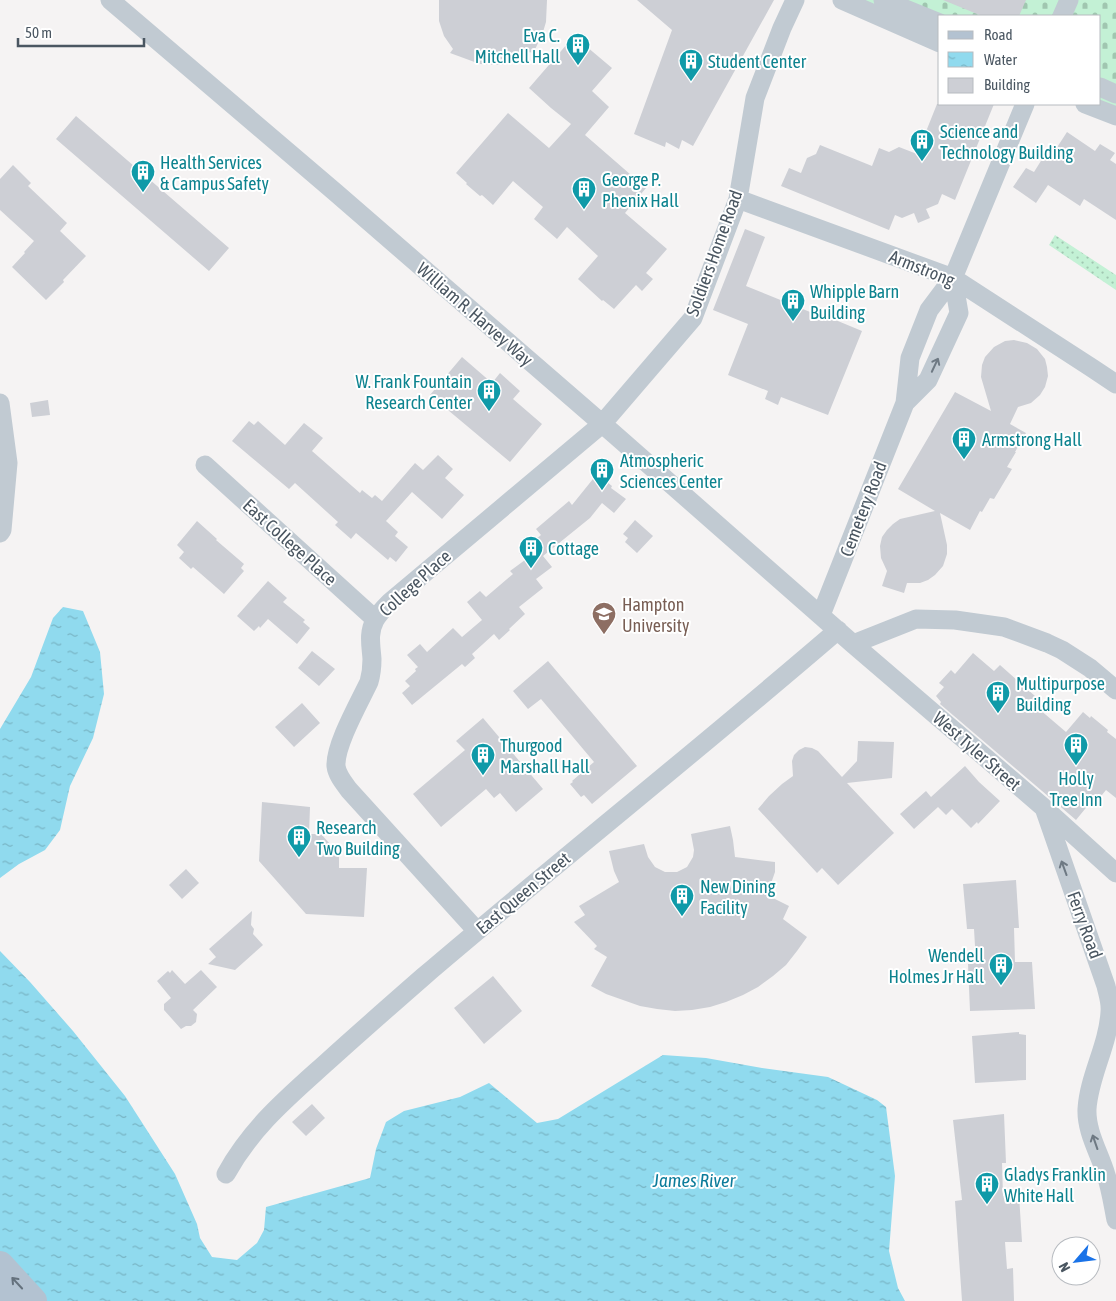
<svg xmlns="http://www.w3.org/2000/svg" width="1116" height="1301" viewBox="0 0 1116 1301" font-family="'Asap Condensed',sans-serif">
<defs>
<pattern id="grass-dots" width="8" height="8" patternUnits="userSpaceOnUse" patternTransform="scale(1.25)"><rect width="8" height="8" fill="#c3f1d5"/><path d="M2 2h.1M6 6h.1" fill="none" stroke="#a0c6b0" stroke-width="1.8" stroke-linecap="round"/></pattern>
<pattern id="cemetery-stones" width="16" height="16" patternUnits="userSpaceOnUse" patternTransform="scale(1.25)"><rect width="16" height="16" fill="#c3f1d5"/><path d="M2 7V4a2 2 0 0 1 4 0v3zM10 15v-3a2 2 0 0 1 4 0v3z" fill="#a0c6b0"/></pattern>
<pattern id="water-ripples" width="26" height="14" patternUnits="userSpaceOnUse" patternTransform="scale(1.25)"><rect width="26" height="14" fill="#90daee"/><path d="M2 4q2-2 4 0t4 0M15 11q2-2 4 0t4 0" fill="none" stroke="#78b4c4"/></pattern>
</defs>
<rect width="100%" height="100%" fill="#f5f3f3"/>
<path fill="url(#grass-dots)" d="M 1055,235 L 1116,275 L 1116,290 L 1049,245 Z"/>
<path fill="url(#cemetery-stones)" d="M 853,0 L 1116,0 L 1116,110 L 1100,103 L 1100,16 L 940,16 L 940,36 Z"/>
<path fill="url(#water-ripples)" d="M 63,607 L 83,611 L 100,652 L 104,694 L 93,738 L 70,786 L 60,830 L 45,850 L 19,864 L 0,878 L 0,729 L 31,677 L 53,618 Z
M 0,951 L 30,982 L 73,1031 L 125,1096 L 175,1174 L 197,1224 L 200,1238 L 212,1257 L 237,1260 L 257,1243 L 264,1230 L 266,1207 L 370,1178 L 376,1149 L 386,1122 L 404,1111 L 460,1097 L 489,1083 L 537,1123 L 558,1119 L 663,1055 L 706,1058 L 762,1068 L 828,1077 L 877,1100 L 886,1107 L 895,1176 L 889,1251 L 898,1288 L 905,1301 L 0,1301 Z"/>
<path fill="#cdcfd5" d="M 439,0 L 547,0 L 546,22 L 543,32 L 533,54 L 530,52 L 517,60 L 502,65 L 480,64 L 450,53 L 453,49 L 444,36 L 439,21 Z
M 637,0 L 774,0 L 693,146 L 682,140 L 679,149 L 666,142 L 665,147 L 634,134 L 672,30 Z
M 943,0 L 1026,0 L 1019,16 L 982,16 Z
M 574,36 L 612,68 L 592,91 L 609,107 L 585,135 L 646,188 L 625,213 L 667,249 L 646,273 L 653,279 L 642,291 L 636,285 L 614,309 L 603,300 L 602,301 L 578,279 L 598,256 L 567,227 L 557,239 L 534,219 L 543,207 L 513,181 L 493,205 L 482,195 L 480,196 L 466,184 L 467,183 L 456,173 L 508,113 L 549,148 L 571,124 L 551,108 L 529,88 Z
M 937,104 L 994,104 L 955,200 L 942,194 L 938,204 L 926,209 L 930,218 L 918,223 L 914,213 L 902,218 L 895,215 L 889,230 L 781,186 L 789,168 L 801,173 L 807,158 L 816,154 L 820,145 L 872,166 L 879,148 L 889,152 L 899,147 L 917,154 Z
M 76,116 L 229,248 L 209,271 L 56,139 Z
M 1067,132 L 1095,151 L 1100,144 L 1115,153 L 1110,160 L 1116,164 L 1116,220 L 1084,199 L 1080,206 L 1048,185 L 1036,203 L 1013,187 L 1026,168 L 1034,172 L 1049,148 L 1054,152 Z
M 13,165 L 31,183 L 28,186 L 67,223 L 60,231 L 86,256 L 63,280 L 64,282 L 46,300 L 12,267 L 25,253 L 24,252 L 34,241 L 0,210 L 0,179 Z
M 745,229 L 765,237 L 746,286 L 820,316 L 821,314 L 862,331 L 828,415 L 781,397 L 778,405 L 765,399 L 768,391 L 728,375 L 748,324 L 713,310 Z
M 1014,340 L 1027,343 L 1037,349 L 1045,359 L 1047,367 L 1048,376 L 1045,387 L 1040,395 L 1031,403 L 1018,407 L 1010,424 L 1026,433 L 1015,452 L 1016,452 L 1007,467 L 1012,469 L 994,499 L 990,498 L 982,512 L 980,511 L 970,530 L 940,513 L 947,545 L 947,554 L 943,566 L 935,575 L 928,580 L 920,583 L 907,583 L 904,593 L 882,586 L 887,571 L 881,558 L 880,546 L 882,537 L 887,530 L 893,524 L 900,519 L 935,511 L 898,489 L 955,392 L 991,411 L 981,377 L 982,365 L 985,357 L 994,347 L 1005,341 Z
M 462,357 L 492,383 L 500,373 L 520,391 L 513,399 L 542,424 L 510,462 L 430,395 Z
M 48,400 L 50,415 L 32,417 L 30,403 Z
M 249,421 L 254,425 L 258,421 L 285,445 L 304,423 L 323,438 L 312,451 L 360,493 L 362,490 L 372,498 L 375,495 L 382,501 L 415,463 L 423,470 L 438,455 L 453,469 L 445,478 L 464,495 L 442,519 L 412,492 L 386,521 L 398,532 L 395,536 L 408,547 L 396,562 L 390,557 L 388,560 L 356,533 L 351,539 L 335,525 L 338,522 L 295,483 L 289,489 L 232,441 Z
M 597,474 L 612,486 L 611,488 L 626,499 L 614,513 L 602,503 L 590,518 L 543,556 L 552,567 L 536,579 L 543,588 L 519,607 L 525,614 L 509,629 L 510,630 L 499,640 L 494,634 L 472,654 L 475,658 L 465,667 L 462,664 L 412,705 L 402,693 L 410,686 L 405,681 L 416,671 L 415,669 L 418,667 L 407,655 L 420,644 L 427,652 L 453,628 L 462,637 L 482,620 L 467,602 L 480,591 L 486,597 L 513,574 L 510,571 L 525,560 L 519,553 L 541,535 L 536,529 L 569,501 L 572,505 Z
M 635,520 L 653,536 L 637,553 L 625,542 L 628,538 L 623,534 Z
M 197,521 L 217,539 L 216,540 L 244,564 L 241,568 L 244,571 L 224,594 L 193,567 L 191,569 L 179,558 L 184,552 L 177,545 Z
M 268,581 L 287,598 L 283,602 L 305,620 L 303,622 L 310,628 L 297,644 L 268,619 L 260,628 L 259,626 L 254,631 L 237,616 Z
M 312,651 L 335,669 L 319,686 L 298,668 Z
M 973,653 L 994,671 L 1000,665 L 1044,704 L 1039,709 L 1066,732 L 1083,712 L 1090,718 L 1091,716 L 1108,730 L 1107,732 L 1116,739 L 1116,798 L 1106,790 L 1097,801 L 1094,798 L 1076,820 L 940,704 L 941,702 L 936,696 L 944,687 L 939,683 L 951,670 L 955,674 Z
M 548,661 L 637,766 L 592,804 L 584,795 L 581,797 L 570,784 L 573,782 L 572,781 L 594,762 L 541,699 L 528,709 L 513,691 Z
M 302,703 L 320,723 L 294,747 L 275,727 Z
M 483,718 L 543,789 L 516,812 L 500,793 L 494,798 L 486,789 L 441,827 L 413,794 L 465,750 L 456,741 Z
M 858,741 L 894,742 L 892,778 L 847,783 L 894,833 L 838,885 L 822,868 L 817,873 L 758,809 L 769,796 L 782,784 L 793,776 L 792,761 L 794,755 L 799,750 L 805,747 L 812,748 L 818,751 L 842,777 L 857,761 Z
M 965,766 L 979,782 L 1000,801 L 978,824 L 977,822 L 971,828 L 952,809 L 946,815 L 938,807 L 914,829 L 900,814 L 926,791 L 931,797 Z
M 262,802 L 310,807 L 309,834 L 321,834 L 339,854 L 339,868 L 367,868 L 364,917 L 306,914 L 259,861 Z
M 730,826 L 733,840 L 735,857 L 775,862 L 775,872 L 767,895 L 789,906 L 783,919 L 807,937 L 797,951 L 786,965 L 773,976 L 758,987 L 743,995 L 726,1002 L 710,1007 L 692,1010 L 675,1011 L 657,1009 L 640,1006 L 606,994 L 591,986 L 607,957 L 594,949 L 597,946 L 574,922 L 585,915 L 579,906 L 619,882 L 614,871 L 609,851 L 644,844 L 648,857 L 655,867 L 665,872 L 677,872 L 687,867 L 693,857 L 694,850 L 691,834 Z
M 186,869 L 199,883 L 182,899 L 169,885 Z
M 1016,880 L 1019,928 L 1014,928 L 1015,962 L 1032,962 L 1035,1009 L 970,1011 L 968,964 L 976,963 L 974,929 L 967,929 L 963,884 Z
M 252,911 L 251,925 L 254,929 L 253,934 L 263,945 L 235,970 L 208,964 L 216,957 L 209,949 Z
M 172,970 L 185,984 L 201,970 L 217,987 L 193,1010 L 197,1014 L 196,1022 L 191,1026 L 186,1026 L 181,1029 L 164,1010 L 164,1004 L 171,998 L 157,981 L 168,971 L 170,973 Z
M 493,976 L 522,1011 L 484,1044 L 454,1008 Z
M 1019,1032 L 1019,1034 L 1026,1035 L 1026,1080 L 975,1083 L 972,1036 Z
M 312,1104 L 325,1118 L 306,1136 L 292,1122 Z
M 1004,1114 L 1006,1163 L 1002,1163 L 1003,1196 L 1019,1195 L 1022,1242 L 1005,1242 L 1007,1269 L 1013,1268 L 1014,1301 L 962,1301 L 955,1201 L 962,1200 L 953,1120 Z"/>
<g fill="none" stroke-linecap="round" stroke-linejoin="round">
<path stroke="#c1cad2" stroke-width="19" d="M 110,0 L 335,192 L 614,434 L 853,644 L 1043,807 L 1116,873
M 842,0 L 940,43
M 883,0 L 940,23
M 1062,16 L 1069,0
M 1100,87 L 1116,94
M 1085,104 L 1116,116
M 738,199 L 953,278 L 1092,368 L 1116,384
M 0,403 L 8,463 L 2,530 L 0,533
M 905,403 L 928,380 L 959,313 L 953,278
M 205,465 L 375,619
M 821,615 L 905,403 L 910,358 L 929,310 L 953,278 L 1025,104
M 853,644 L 916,619 L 955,620 L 1004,627 L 1047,643 L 1062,650 L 1090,668 L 1116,690
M 1044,808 L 1106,986 C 1108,995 1111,1003 1110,1012 C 1108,1046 1089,1076 1087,1109 C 1086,1132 1100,1154 1106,1175 C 1111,1190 1113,1205 1116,1220
M 477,931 L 349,790 C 344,783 337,775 336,766 C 335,745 359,703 369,682 C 371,675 372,667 372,659 C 371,645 368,633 375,620 C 379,613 385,607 390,602 L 602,424 L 693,318 L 738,199 L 755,98 L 782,28 L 795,0
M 226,1174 C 252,1127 287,1098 327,1062 C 359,1033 391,1005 423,977 C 560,860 701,748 838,630"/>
<path stroke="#b3c2d1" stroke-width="28" d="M 0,1265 L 33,1301
M 0,1299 L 2,1301"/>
</g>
<defs><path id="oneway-shaft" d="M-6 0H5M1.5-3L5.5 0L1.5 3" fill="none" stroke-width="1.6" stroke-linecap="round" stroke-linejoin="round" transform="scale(1.25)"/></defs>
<g stroke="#6e7983">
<use href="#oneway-shaft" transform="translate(935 365) rotate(-65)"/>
<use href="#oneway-shaft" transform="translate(1064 868) rotate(-110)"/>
<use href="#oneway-shaft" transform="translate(1095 1142) rotate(-109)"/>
</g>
<use stroke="#64717d" href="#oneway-shaft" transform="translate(17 1283) rotate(-133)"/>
<defs>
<symbol id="building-pin" viewBox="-11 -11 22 30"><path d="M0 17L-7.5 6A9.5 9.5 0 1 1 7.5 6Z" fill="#0f9aa8" stroke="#fff"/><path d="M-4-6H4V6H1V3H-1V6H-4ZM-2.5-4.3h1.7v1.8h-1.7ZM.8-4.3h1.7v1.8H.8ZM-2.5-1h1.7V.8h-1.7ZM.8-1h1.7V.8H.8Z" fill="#fff"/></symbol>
<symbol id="university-pin" viewBox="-11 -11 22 30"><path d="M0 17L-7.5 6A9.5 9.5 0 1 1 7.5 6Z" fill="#8d6e63" stroke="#fff"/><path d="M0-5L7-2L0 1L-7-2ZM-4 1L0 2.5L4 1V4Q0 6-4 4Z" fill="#fff"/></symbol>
</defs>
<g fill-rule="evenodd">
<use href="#building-pin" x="564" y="31" width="28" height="38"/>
<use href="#building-pin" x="677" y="47" width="28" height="38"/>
<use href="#building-pin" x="908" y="127" width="28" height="38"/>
<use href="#building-pin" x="129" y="158" width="28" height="38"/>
<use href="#building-pin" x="570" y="175" width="28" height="38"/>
<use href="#building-pin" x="779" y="287" width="28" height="38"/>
<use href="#building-pin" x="475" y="377" width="28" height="38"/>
<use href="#building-pin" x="950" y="425" width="28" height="38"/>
<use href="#building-pin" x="588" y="456" width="28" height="38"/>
<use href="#building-pin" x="517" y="534" width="28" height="38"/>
<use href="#university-pin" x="590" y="600" width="28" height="38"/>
<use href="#building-pin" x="984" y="679" width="28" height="38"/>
<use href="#building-pin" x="1062" y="731" width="28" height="38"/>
<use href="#building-pin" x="469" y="741" width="28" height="38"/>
<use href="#building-pin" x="285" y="823" width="28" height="38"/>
<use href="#building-pin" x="668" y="882" width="28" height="38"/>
<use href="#building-pin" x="987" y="951" width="28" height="38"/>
<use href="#building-pin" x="973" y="1170" width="28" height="38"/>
</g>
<g text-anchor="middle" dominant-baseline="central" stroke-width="4" stroke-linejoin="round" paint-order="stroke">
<g font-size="18" fill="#0d838f" stroke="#fff" text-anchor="start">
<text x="560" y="35" text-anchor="end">Eva C.<tspan x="560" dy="21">Mitchell Hall</tspan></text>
<text x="708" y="61">Student Center</text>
<text x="940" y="131">Science and<tspan x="940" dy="21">Technology Building</tspan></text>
<text x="160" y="162">Health Services<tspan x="160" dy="21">&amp; Campus Safety</tspan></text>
<text x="602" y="179">George P.<tspan x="602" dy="21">Phenix Hall</tspan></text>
<text x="810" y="291">Whipple Barn<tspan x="810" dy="21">Building</tspan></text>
<text x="472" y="381" text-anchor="end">W. Frank Fountain<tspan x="472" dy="21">Research Center</tspan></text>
<text x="982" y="439">Armstrong Hall</text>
<text x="620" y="460">Atmospheric<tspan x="620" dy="21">Sciences Center</tspan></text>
<text x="548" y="548">Cottage</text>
<text x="1016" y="683">Multipurpose<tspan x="1016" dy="21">Building</tspan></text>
<text x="500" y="745">Thurgood<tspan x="500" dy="21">Marshall Hall</tspan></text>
<text x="1076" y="778" text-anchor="middle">Holly<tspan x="1076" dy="21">Tree Inn</tspan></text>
<text x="316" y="827">Research<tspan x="316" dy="21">Two Building</tspan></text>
<text x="700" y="886">New Dining<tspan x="700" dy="21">Facility</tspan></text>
<text x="984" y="955" text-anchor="end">Wendell<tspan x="984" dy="21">Holmes Jr Hall</tspan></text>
<text x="1004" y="1174">Gladys Franklin<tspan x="1004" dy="21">White Hall</tspan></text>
</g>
<g font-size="18" fill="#4a5661" stroke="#fff">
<text transform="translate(714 253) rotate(-70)">Soldiers Home Road</text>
<text transform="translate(922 268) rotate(22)">Armstrong</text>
<text transform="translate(475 314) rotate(41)">William R. Harvey Way</text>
<text transform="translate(863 509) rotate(-69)">Cemetery Road</text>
<text transform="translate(290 542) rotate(42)">East College Place</text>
<text transform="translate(415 583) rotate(-42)">College Place</text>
<text transform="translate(977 751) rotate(41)">West Tyler Street</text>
<text transform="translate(523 893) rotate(-40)">East Queen Street</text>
<text transform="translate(1085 925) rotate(70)">Ferry Road</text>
</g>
<g font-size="18" fill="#785e54" stroke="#fff" text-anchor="start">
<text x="622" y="604">Hampton<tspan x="622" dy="21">University</tspan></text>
</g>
<g font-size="19" font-style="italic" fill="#0c7c9b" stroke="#fff">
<text x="694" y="1180">James River</text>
</g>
</g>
<rect x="938" y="15" width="162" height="90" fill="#ffffff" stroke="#b7bbc0"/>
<rect x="948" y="31" width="25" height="8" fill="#b3c2d1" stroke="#b7bbc0"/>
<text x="984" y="40" font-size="15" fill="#4a5661">Road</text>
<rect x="948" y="52" width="25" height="15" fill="url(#water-ripples)" stroke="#b7bbc0"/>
<text x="984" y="65" font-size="15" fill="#4a5661">Water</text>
<rect x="948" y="78" width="25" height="15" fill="#cdcfd5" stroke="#b7bbc0"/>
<text x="984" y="90" font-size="15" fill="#4a5661">Building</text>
<g transform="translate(1076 1261) rotate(242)"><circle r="24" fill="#ffffff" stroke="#b7bbc0"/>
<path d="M0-4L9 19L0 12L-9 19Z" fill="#1a73e8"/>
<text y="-8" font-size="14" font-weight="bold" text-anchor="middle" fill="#4a5661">N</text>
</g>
<path d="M18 38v8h126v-8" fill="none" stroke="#4a5661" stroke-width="2.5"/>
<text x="25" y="38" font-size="15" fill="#4a5661" stroke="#ffffff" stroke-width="4" paint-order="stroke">50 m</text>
</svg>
